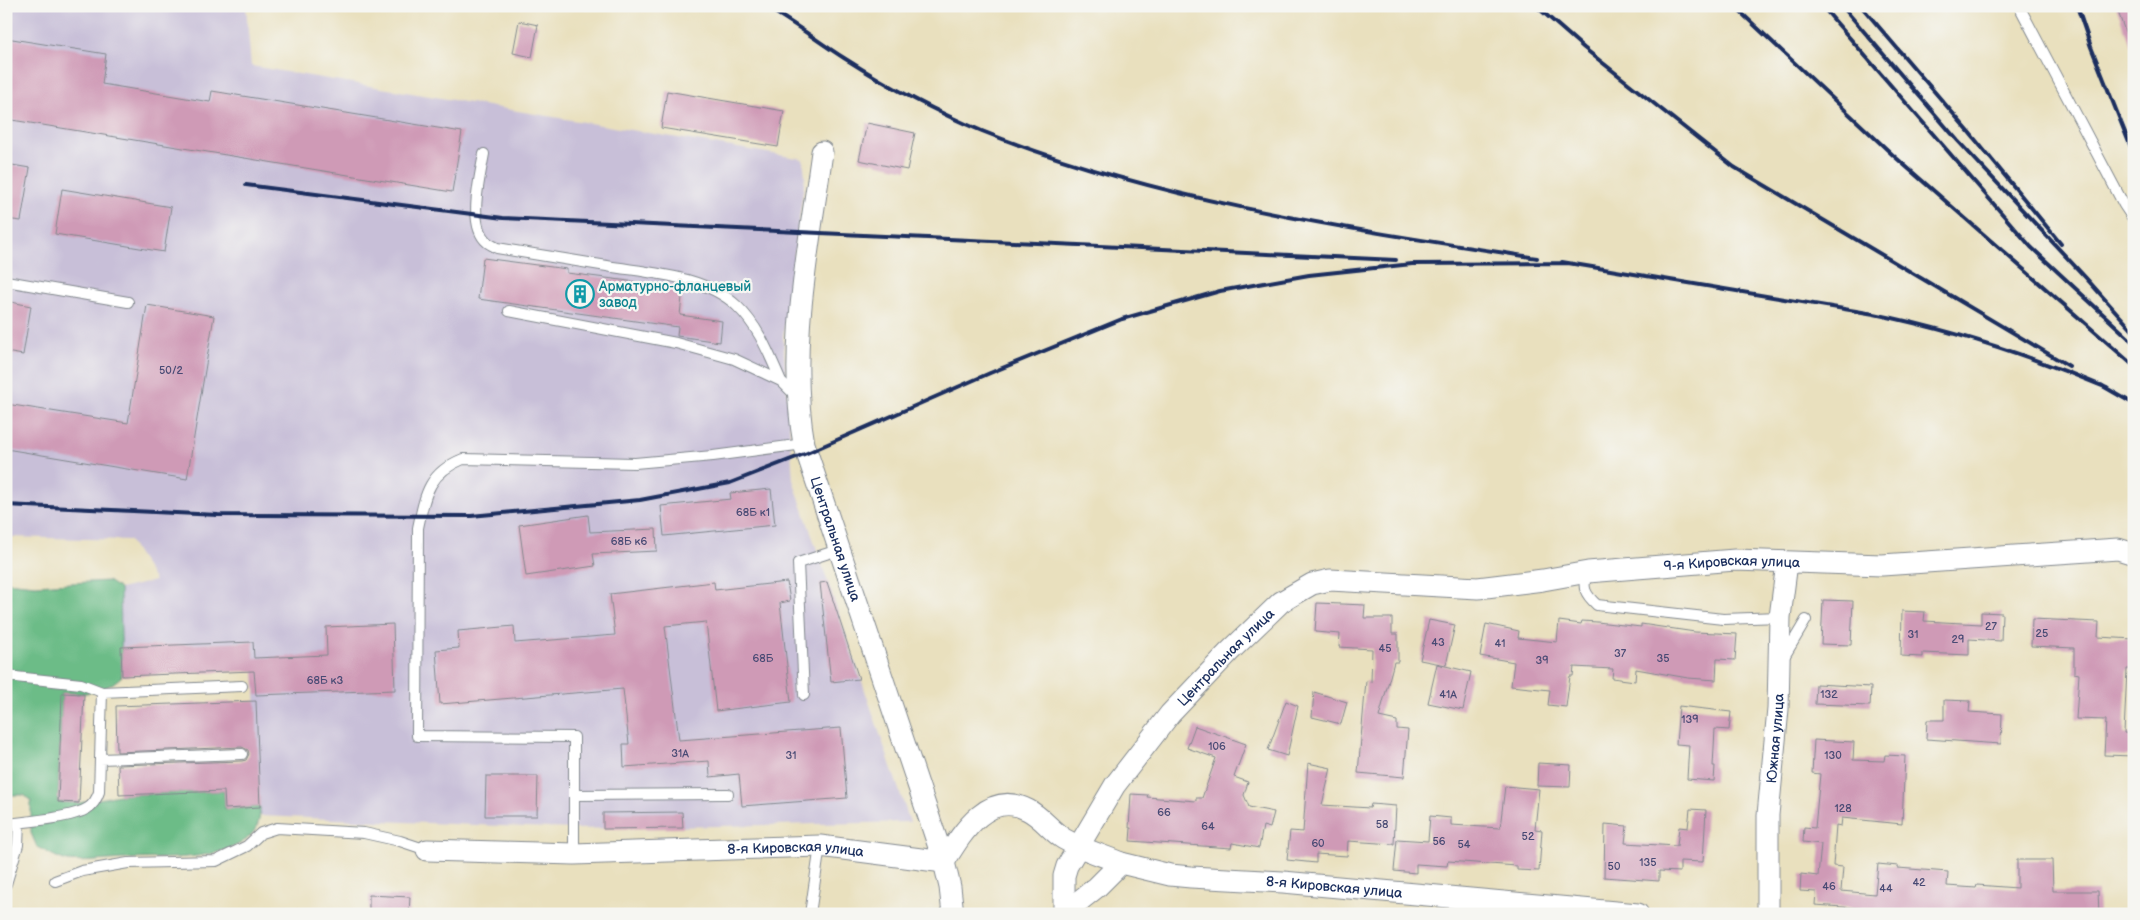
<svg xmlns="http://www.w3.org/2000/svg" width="2140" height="920" viewBox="0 0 2140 920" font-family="'Balsamiq Sans',sans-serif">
<rect width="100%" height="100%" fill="#f6f6f2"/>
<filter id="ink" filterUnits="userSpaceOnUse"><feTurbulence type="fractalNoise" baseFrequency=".02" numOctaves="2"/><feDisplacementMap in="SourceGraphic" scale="10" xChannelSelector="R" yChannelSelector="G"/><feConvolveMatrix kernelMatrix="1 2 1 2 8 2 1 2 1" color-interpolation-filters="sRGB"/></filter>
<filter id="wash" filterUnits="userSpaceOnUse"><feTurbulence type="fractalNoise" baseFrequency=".0096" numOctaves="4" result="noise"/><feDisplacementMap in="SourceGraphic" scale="20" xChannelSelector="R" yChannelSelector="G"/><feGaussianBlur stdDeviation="1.12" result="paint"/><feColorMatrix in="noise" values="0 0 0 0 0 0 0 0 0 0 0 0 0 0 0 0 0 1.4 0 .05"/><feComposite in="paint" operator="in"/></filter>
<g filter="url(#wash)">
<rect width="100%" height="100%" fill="#e9e0be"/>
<path fill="#c8bfd8" d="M 6,6 L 246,6 L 251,66 L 803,159 L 805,176 L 783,336 L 793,480 L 910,822 L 574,829 L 260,816 L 253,642 L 121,647 L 120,589 L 155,581 L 129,540 L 6,537 Z"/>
<path fill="#6cbc87" stroke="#447672" d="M 108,581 L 120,589 L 122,676 C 102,694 89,694 62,693 L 58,802 L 79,803 L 119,795 L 224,791 L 225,809 L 260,807 C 264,865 165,857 129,859 C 110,859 88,863 68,861 C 58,859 46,851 37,847 L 31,833 L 31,801 L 24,795 L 12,795 L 6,801 L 6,582 L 35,585 Z"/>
<g id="blocks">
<path fill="#cf9ab6" d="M 2116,6 L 2134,6 L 2134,50 L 2132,51 Z
M 519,21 L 538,25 L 532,57 L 513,53 Z
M 6,38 L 106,54 L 102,84 L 210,102 L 212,91 L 462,132 L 452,192 L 6,119 Z
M 667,91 L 784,111 L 778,147 L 661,128 Z
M 867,123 L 915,133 L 907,170 L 859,160 Z
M 6,164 L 30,168 L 21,221 L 6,219 Z
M 62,189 L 171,207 L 164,252 L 55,234 Z
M 483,258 L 567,269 L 567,273 L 683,288 L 680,315 L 722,321 L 720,342 L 677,336 L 678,327 L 478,299 Z
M 6,301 L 31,306 L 23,355 L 6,352 Z
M 147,305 L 214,316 L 187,479 L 6,449 L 6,404 L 128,423 Z
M 771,489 L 775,525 L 664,536 L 661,506 L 731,499 L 730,493 Z
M 588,515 L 590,532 L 656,529 L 657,551 L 593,554 L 595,566 L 526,576 L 519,525 Z
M 714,582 L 715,590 L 787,582 L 790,601 L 780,603 L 791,702 L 716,711 L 706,622 L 665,626 L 679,740 L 841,728 L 847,798 L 742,806 L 739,774 L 710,777 L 709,761 L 624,767 L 623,744 L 629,744 L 623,689 L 440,704 L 436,650 L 459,648 L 458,631 L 514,626 L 515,643 L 615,635 L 610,594 Z
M 827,582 L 859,679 L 831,682 L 820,583 Z
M 1823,600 L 1853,601 L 1851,645 L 1821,644 Z
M 1317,603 L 1365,605 L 1364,618 L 1392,618 L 1392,634 L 1398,634 L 1398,662 L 1394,662 L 1379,717 L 1397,721 L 1397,729 L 1408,730 L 1404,777 L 1358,773 L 1366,681 L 1371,682 L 1372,649 L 1339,647 L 1340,634 L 1315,632 Z
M 1902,611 L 1925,612 L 1924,621 L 1981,624 L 1981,612 L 2002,613 L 2001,641 L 1969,639 L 1969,655 L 1923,653 L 1923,657 L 1901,656 Z
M 2032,619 L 2099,622 L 2098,637 L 2134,639 L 2134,669 L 2127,669 L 2124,733 L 2134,734 L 2134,756 L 2104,755 L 2106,720 L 2076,719 L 2079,674 L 2074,673 L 2074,648 L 2031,646 Z
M 1429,620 L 1455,625 L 1446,665 L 1420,660 Z
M 1559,621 L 1581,624 L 1582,621 L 1597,622 L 1641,627 L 1641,624 L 1695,632 L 1737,634 L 1735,660 L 1717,659 L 1716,680 L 1688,678 L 1636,669 L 1635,681 L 1612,678 L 1613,669 L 1574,667 L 1573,676 L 1570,676 L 1566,707 L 1548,705 L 1550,690 L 1511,686 L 1514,662 L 1480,656 L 1486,624 L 1519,631 L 1518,638 L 1557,642 Z
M 393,624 L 395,690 L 256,695 L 254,671 L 122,676 L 121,647 L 253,642 L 254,658 L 327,655 L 326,627 Z
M 1437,664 L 1471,672 L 1463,710 L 1428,703 Z
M 1816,684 L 1871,687 L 1870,706 L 1815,704 Z
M 1314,692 L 1347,702 L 1341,724 L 1312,717 Z
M 62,693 L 84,694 L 79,803 L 58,802 Z
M 1944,700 L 1970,701 L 1969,712 L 2002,714 L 2001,744 L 1926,739 L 1927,720 L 1944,720 Z
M 256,701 L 260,807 L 225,809 L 224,791 L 119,795 L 118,765 L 242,761 L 246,760 L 249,754 L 248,750 L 242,747 L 117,752 L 116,706 Z
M 1286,701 L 1298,706 L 1287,756 L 1268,750 Z
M 1679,706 L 1731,712 L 1729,730 L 1715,729 L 1713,766 L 1715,766 L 1714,781 L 1687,779 L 1689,745 L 1676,744 Z
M 1195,726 L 1246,744 L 1234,777 L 1248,782 L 1244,795 L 1249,807 L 1274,812 L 1270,828 L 1263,826 L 1259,848 L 1232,843 L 1231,848 L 1130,841 L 1131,828 L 1129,828 L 1131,794 L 1148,795 L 1147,797 L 1196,801 L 1196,798 L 1202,798 L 1216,758 L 1187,748 Z
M 1814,740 L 1854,742 L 1853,760 L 1884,761 L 1885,755 L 1905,756 L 1902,824 L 1842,818 L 1841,826 L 1836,825 L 1833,866 L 1843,867 L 1841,891 L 1875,894 L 1878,864 L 1898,866 L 1898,868 L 1948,872 L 1947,886 L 1976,888 L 1977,885 L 2017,888 L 2017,860 L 2052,860 L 2053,891 L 2098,891 L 2099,914 L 1991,914 L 1950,911 L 1950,914 L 1939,914 L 1815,905 L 1816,892 L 1800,891 L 1801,874 L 1818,876 L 1821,844 L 1803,842 L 1804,827 L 1815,828 L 1820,774 L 1812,773 Z
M 1308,763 L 1331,768 L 1322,805 L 1370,808 L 1371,804 L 1396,806 L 1394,844 L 1348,841 L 1347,856 L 1316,854 L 1316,863 L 1287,860 L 1290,831 L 1303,832 Z
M 1538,763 L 1571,765 L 1570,787 L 1537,786 Z
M 486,776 L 538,776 L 537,816 L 485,816 Z
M 1505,786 L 1539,789 L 1535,829 L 1542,830 L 1539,871 L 1517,870 L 1517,866 L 1448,861 L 1447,866 L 1416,864 L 1416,873 L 1394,871 L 1397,839 L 1428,841 L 1430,816 L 1451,818 L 1451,825 L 1500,828 Z
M 1690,809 L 1706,810 L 1703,862 L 1680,861 L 1680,872 L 1659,871 L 1659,881 L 1604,877 L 1605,824 L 1627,826 L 1625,843 L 1677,846 L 1679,827 L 1688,828 Z
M 682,812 L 683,828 L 603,829 L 603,813 Z
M 369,895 L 410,897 L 409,914 L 369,914 Z"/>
</g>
</g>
<g filter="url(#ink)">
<use href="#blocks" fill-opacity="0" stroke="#82888e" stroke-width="1"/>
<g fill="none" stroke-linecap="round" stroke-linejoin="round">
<defs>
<path id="service" d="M 2019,6 L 2124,205 L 2134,220
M 484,154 C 480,177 467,225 487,242 C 489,244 494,246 497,248 C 534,254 570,260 607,266 C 649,273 704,275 737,306 C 759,327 769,354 781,381
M 6,281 L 128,302
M 509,311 L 676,343 L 734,359 L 781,381 L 798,398
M 1588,572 C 1581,587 1585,594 1597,605 L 1723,619 L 1780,617
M 1784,657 L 1806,620
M 6,676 L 81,684 L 102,692
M 804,695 L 798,563 L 841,549
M 100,759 L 242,754
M 574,795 L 728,794
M 6,824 C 25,822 73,818 88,808 C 94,804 97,798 99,792 L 102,692 L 242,686
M 574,854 L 574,737 L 417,736 L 418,528 C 425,495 428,473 463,459 L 635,463 L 713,456 L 804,444
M 55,881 L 82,871 L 128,863 L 216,861 L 247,846 L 261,833 L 277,828 L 364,833 L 400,841 L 427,850
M 6,884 L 18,845 L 19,823
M 810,914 L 820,846"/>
<g id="minor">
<path id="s1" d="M 822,152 C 809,248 787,348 804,444 L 944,862 L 950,887 L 953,914"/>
<path id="s2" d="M 427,850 L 574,854 L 820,846 L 944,862 C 962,833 988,789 1028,810 C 1042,817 1051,831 1064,839 C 1081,849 1102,855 1121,863"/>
<path id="s3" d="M 1064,913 L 1097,887 L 1121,863 L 1170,875 L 1191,877 L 1283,882 L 1638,914"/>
<path id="s4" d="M 1064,914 L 1064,876 L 1067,866 L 1115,785 L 1170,714 L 1229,652 L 1281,602 L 1312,584 L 1330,580 L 1478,588 L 1543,580 L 1588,572 L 1735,560 L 1882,565 L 2118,549 L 2134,554"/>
<path id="s5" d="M 1768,914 L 1768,815 L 1778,709 L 1780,617 L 1787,563"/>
</g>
</defs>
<use href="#service" stroke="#82888e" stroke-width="12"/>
<use href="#minor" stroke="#82888e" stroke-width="23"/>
<use href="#service" stroke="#fff" stroke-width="10"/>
<use href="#minor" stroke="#fff" stroke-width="21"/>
<path stroke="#1b2f5e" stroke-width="4" d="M 764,6 C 792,21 817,41 844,58 C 888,86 934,111 982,131 C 1159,202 1350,229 1537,258
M 1536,6 L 1584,48 L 1734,167 L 2069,366
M 1734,6 L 1894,156 L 2134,366
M 1822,6 L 2031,247 L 2134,343
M 1842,6 L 1958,141 L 2086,278 L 2134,332
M 1861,6 L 1969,132 L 2061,244
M 2077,6 L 2091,47 L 2134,155
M 246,185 L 503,218 L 1396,260
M 1562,262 L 1874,314 C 1957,331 2029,355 2107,388
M 2101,385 L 2134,404
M 6,505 L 218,515 L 471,516 L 640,500 L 730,483 L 807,453 L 990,373 L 1122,319 L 1220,291 L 1309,275 L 1412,264 L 1568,263"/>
</g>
</g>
<defs>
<symbol id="building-ring" viewBox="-11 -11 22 22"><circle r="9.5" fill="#f6f6f2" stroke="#0f9aa8" stroke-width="1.5"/><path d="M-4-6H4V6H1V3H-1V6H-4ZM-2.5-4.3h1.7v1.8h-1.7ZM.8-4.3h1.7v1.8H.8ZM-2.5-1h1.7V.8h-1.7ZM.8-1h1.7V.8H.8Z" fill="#0f9aa8"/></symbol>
</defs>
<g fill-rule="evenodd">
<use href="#building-ring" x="564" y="278" width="32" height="32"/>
</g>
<g text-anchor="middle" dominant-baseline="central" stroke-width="4.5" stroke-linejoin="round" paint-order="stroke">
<g font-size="11" fill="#484a74">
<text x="171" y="370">50/2</text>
<text x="753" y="512">68Б к1</text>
<text x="629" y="541">68Б к6</text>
<text x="1991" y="626">27</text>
<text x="2042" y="633">25</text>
<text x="1913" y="634">31</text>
<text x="1958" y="639">29</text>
<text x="1438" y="642">43</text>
<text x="1500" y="643">41</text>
<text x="1385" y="648">45</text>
<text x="1620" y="653">37</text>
<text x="763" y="658">68Б</text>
<text x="1663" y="658">35</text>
<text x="1542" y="660">39</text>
<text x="325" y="680">68Б к3</text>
<text x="1448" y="694">41А</text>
<text x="1829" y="694">132</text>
<text x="1690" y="719">139</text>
<text x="1217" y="746">106</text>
<text x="680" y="753">31А</text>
<text x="791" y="755">31</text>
<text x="1833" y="755">130</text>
<text x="1843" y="808">128</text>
<text x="1164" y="812">66</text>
<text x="1382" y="824">58</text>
<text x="1208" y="826">64</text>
<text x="1528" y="836">52</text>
<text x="1439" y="841">56</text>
<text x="1318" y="843">60</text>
<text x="1464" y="844">54</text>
<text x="1648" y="862">135</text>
<text x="1614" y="866">50</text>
<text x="1919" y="882">42</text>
<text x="1829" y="886">46</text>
<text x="1886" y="888">44</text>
</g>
<g font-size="14" fill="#0d838f" stroke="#f6f6f2" text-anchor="start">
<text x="599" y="286">Арматурно-фланцевый<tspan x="599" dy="16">завод</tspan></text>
</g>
<g font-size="14" fill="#1b2f5e" stroke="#f6f6f2">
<text stroke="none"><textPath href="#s1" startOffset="394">Центральная улица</textPath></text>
<text stroke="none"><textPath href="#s4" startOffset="848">9-я Кировская улица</textPath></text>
<text stroke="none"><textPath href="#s4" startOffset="312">Центральная улица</textPath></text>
<text stroke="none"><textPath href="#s5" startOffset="176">Южная улица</textPath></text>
<text stroke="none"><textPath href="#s2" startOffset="369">8-я Кировская улица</textPath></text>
<text stroke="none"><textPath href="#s3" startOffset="291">8-я Кировская улица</textPath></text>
</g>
</g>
<rect width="2140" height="920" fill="none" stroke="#f6f6f2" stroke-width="25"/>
</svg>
